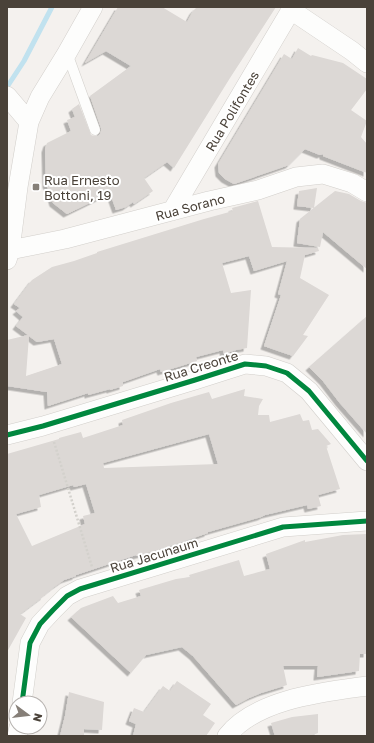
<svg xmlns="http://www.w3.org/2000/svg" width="374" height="743" viewBox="0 0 374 743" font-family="'Golos Text',sans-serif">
<defs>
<filter id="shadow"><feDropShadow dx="-3.5" dy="3.5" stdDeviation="0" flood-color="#0004"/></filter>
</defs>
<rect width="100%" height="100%" fill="#f4f1ee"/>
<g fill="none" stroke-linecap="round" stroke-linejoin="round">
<path stroke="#c1e2ef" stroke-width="5" d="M 7,87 L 24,61 L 52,7"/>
</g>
<path fill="#dcd8d5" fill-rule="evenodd" filter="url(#shadow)" d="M 118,7 L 162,7 L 187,22 L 193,11 L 197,7 L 276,7 L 230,78 L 174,168 L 167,162 L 144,178 L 153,191 L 134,204 L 133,202 L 126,207 L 116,210 L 110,193 L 67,214 L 53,203 L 51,196 L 46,184 L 45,149 L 47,143 L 71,131 L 67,120 L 75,117 L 72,109 L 79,104 L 91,135 L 94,136 L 98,136 L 100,134 L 101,131 L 101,128 L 90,96 L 131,66 L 106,51 L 85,63 Z
M 298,48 L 311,56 L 312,55 L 343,63 L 367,79 L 367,89 L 351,110 L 367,121 L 361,137 L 367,144 L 367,173 L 323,156 L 323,154 L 320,155 L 305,149 L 289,165 L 234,184 L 225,179 L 219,173 L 218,164 L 284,54 L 292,59 Z
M 317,188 L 314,208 L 297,206 L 299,191 Z
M 335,191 L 349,194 L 361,201 L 367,203 L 367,269 L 323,232 L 320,247 L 297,243 L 300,219 Z
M 258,201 L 272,247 L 318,248 L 319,251 L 305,255 L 300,278 L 329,295 L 303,335 L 308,336 L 293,356 L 264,346 L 281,295 L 278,294 L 287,261 L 254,271 L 249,256 L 222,263 L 231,293 L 251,290 L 247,348 L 236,350 L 224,354 L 223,350 L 196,357 L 197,361 L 161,372 L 160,369 L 123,382 L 123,386 L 110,390 L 110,389 L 88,395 L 88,393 L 48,406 L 47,392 L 7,386 L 7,340 L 28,335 L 16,326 L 23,317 L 16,311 L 20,308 L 14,304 L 32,280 L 52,267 L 74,261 L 97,253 L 97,252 L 204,219 L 233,211 L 232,208 ZM 29,336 L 37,342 L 54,339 L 62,364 L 26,376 Z
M 367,316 L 367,434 L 339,402 L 323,381 L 309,367 Z
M 245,389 L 244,396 L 263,399 L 259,406 L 258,415 L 269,415 L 270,422 L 300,414 L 303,421 L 309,420 L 312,430 L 318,429 L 331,444 L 326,446 L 340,489 L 318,495 L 321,506 L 308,509 L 307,505 L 265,515 L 261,517 L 208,532 L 208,533 L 164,548 L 136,556 L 136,555 L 76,575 L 76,576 L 64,580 L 54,587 L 44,595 L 44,596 L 20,614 L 26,618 L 7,652 L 7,454 L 59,439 L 59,438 L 81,432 L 83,438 L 123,425 L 122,420 L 171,403 L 202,394 L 209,392 L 212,399 ZM 209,434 L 218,464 L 104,468 L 103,463 ZM 86,484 L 95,513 L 83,516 L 85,524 L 32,546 L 16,514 L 41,507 L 39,495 L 73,485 L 74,487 Z
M 367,534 L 367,654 L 360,654 L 359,671 L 317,677 L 318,666 L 283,666 L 287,685 L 261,693 L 249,698 L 236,705 L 193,656 L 182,647 L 146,655 L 131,673 L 71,617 L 81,608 L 113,596 L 118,603 L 141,596 L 139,590 L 176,579 L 190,577 L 189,575 L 239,560 L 244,576 L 270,569 L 266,554 L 305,540 L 305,542 L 343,535 Z
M 177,681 L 211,704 L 203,715 L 215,723 L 206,736 L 133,736 L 136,724 L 129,721 L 134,708 L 144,712 L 163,686 L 170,691 Z
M 69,692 L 104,702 L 102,730 L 84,729 L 84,736 L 60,736 L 65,716 Z
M 318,714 L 318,733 L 310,736 L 275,736 L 271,723 L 292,717 Z"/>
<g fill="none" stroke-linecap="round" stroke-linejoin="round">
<defs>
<path id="lane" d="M 67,53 L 95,130"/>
<path id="street" d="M 290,7 L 291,10 L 352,51 L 367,63
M 7,96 L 29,122
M 172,211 L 291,10
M 10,250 L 65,239 L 209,201 L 258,190 L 296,177 L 323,174 L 352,183 L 367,192
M 7,260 L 10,250 L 18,187 L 29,122 L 40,97 L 67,53 L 93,7
M 7,435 L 43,426 L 195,380 L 245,364 L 266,366 L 287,373 L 309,391 L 367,461
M 22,703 L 30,643 L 40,624 L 53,610 L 67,596 L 80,589 L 283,527 L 367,521
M 17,736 L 19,727
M 227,736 C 256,699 323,692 367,686"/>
</defs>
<use href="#lane" stroke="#d2cfcb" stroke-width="11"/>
<use href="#street" stroke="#d2cfcb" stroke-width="20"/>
<path stroke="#d3d1cc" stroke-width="2.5" stroke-dasharray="2 2" stroke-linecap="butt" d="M 54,442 L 92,567"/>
<use href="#lane" stroke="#fdfdfc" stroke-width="10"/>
<use href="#street" stroke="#fdfdfc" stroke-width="19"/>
<defs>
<path id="cycleway" d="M 7,435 L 43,426 L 195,380 L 245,364 L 266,366 L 287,373 L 309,391 L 367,461
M 22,703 L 30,643 L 40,624 L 53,610 L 67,596 L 80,589 L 283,527 L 367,521"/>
</defs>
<use href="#cycleway" stroke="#fff" stroke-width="8"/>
<use href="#cycleway" stroke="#00873e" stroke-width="5"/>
</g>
<rect fill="#867f78" stroke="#fff" stroke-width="1.5" x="32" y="183" width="8" height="8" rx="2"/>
<g text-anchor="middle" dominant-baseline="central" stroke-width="4" stroke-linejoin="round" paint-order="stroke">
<g font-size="13" fill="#4a4239" stroke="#fff">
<text transform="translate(232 111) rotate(-59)">Rua Polifontes</text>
<text transform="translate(190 207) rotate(-15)">Rua Sorano</text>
<text transform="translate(201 366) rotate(-17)">Rua Creonte</text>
<text transform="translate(154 555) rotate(-17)">Rua Jacunaum</text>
</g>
<g font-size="13" fill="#4a4239" stroke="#fff" text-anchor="start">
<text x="44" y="180">Rua Ernesto<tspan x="44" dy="15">Bottoni, 19</tspan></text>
</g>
</g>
<rect width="374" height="743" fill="none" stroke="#4a4239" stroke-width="16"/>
<g transform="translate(28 715) rotate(105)"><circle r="19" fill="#ffffff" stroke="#b7b3b0"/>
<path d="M0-3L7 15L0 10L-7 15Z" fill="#867f78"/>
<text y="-6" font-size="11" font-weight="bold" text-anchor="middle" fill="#4a4239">N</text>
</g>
</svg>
